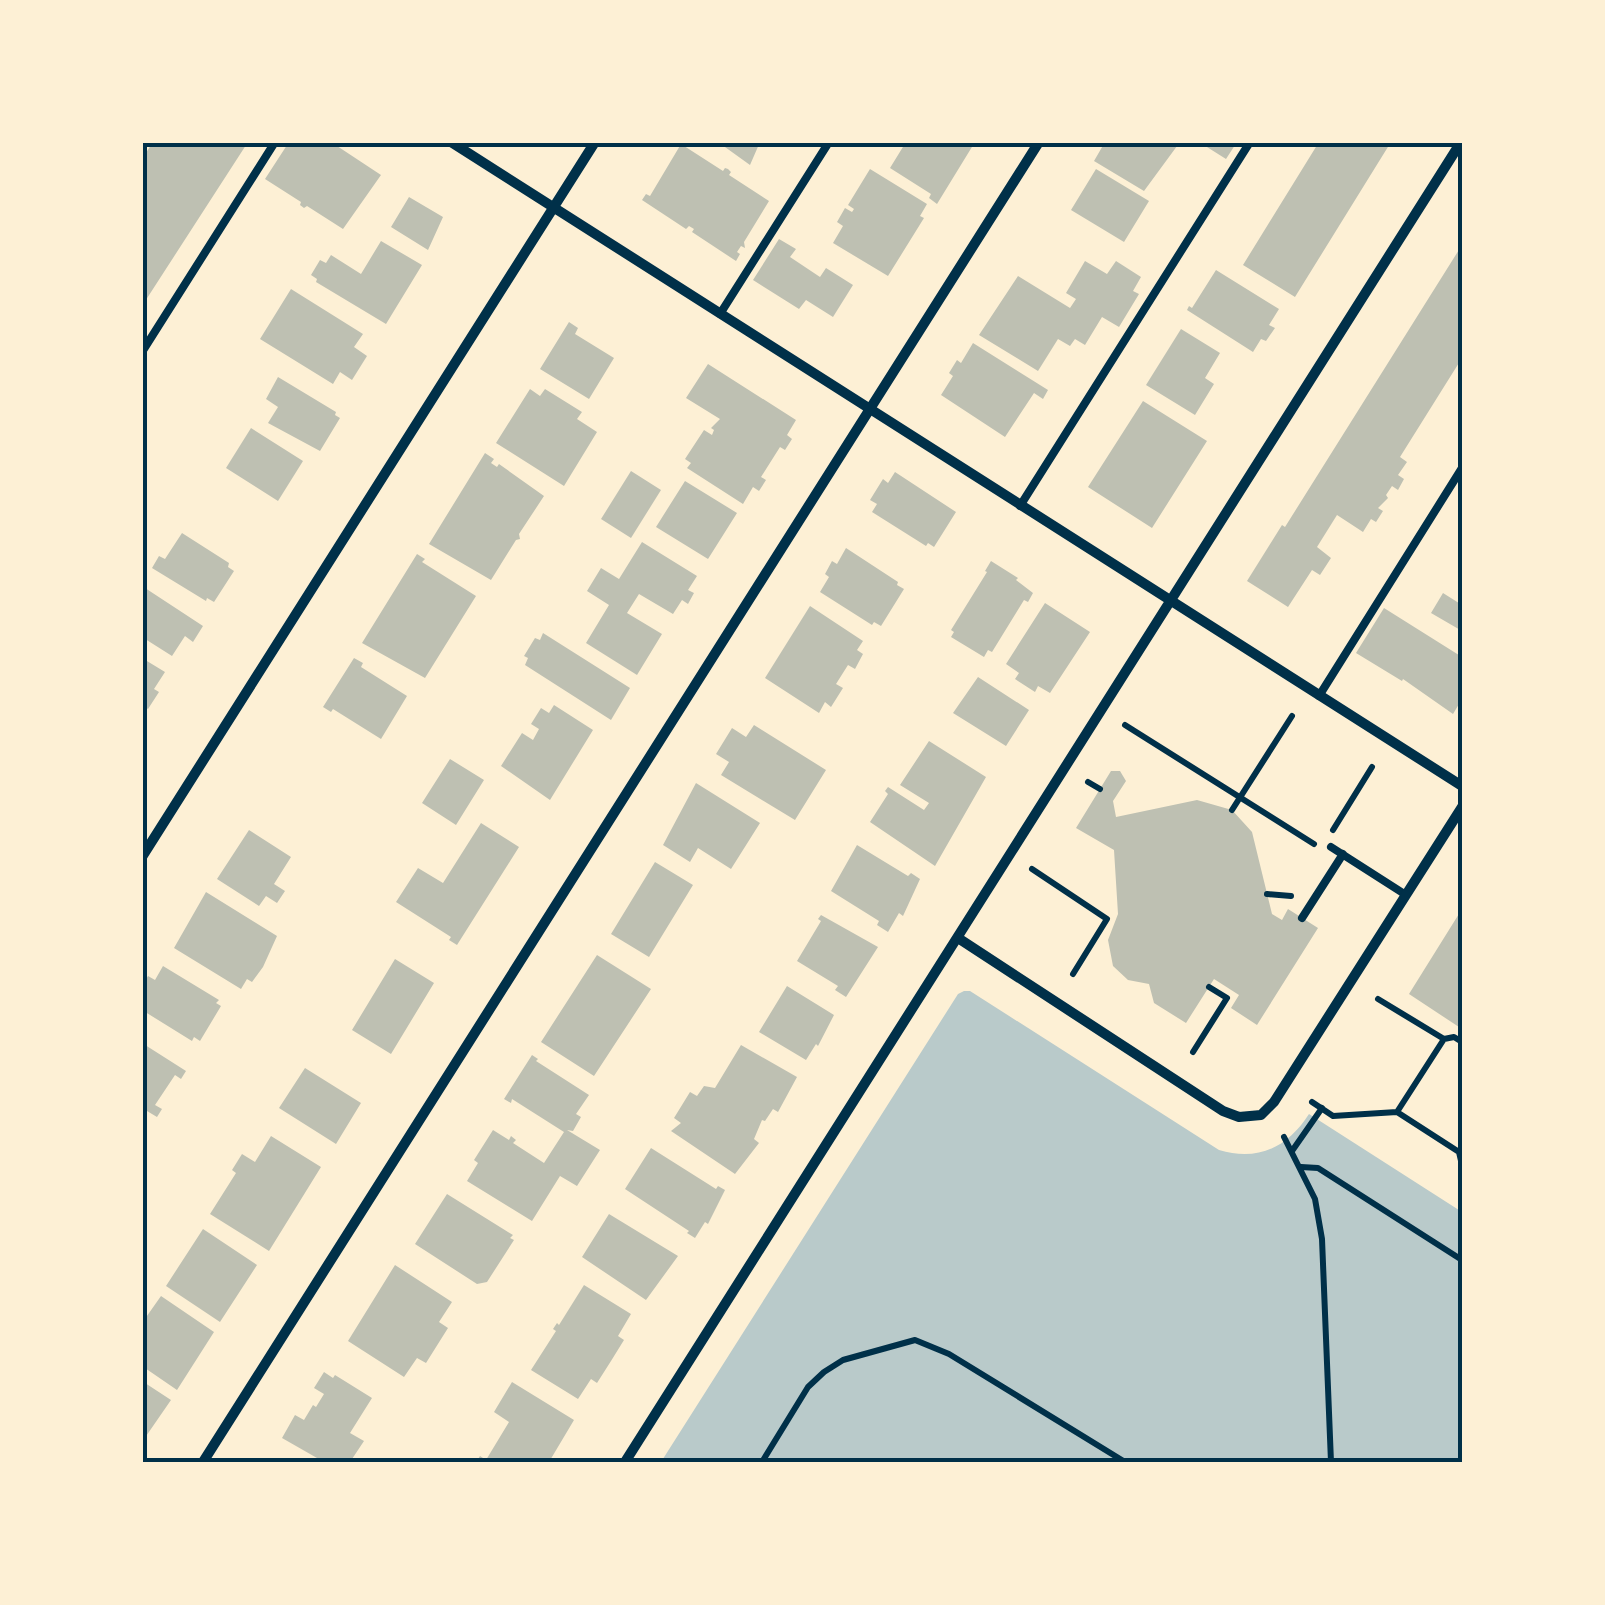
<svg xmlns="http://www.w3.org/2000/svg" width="1605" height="1605" viewBox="0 0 1605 1605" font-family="'Asap Condensed',sans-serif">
<rect width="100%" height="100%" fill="#fdf0d5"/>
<path fill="#b9caca" d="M 964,991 L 970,991 L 1219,1150 C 1258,1162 1288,1147 1309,1114 L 1462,1212 L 1462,1462 L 661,1462 L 958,994 Z"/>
<path fill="#bec0b2" d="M 153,142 L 248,142 L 142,306 L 142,159 Z
M 289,142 L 331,142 L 381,175 L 343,229 L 307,206 L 304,208 L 300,205 L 301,202 L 265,179 Z
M 718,142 L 760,142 L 750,165 Z
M 906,142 L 975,142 L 937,204 L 929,198 L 931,194 L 890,168 Z
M 1105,142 L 1180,142 L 1144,191 L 1094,161 Z
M 1199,142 L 1237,142 L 1226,159 Z
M 1319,142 L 1391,142 L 1295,297 L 1243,265 Z
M 681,144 L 723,171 L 725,168 L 728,169 L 731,172 L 729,175 L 769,201 L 744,242 L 745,248 L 741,246 L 737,252 L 740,254 L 736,261 L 692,232 L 694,229 L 689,226 L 686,229 L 642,200 L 646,194 L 650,196 Z
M 870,169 L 927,204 L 920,216 L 924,218 L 888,276 L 833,243 L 843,226 L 837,222 L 845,208 L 852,212 L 854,209 L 848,205 Z
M 1096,169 L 1149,201 L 1124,242 L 1071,210 Z
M 409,197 L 443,217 L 428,250 L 391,227 Z
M 779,239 L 796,249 L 790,257 L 820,277 L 826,268 L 853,285 L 833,317 L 806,300 L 799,309 L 753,280 Z
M 381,241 L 422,265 L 386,324 L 316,282 L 317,279 L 311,275 L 320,260 L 326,263 L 331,255 L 361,274 Z
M 1462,245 L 1462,358 L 1400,457 L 1407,462 L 1398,475 L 1404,479 L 1398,490 L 1392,486 L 1386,495 L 1388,498 L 1378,508 L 1383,511 L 1376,522 L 1371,519 L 1363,532 L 1337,515 L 1317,547 L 1331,558 L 1320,575 L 1312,570 L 1288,607 L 1247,581 L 1282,525 L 1285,527 Z
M 1085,261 L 1107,274 L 1116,261 L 1141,277 L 1133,291 L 1139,294 L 1119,327 L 1102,317 L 1085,345 L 1075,339 L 1070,346 L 1058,339 L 1038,371 L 979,335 L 1018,276 L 1070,308 L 1076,299 L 1066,293 Z
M 1216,270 L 1279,309 L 1269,325 L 1275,328 L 1266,341 L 1261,339 L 1253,352 L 1187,310 L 1189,306 L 1192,308 Z
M 291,289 L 363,334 L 354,347 L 367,356 L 352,380 L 340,372 L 333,384 L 260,339 Z
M 569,322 L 578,328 L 575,334 L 614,358 L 589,399 L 540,369 Z
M 1181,329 L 1220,353 L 1205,378 L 1214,384 L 1195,415 L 1146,385 Z
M 973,343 L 1048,390 L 1043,399 L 1034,393 L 1005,437 L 941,395 L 953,376 L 949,373 L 957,360 L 961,363 Z
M 708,364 L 796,420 L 787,435 L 792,439 L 785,450 L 780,447 L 761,477 L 766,480 L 759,491 L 753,487 L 743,504 L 687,468 L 691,463 L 685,459 L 704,430 L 712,435 L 714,430 L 711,428 L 720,419 L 686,398 Z
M 278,377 L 336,412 L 335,415 L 340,418 L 320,451 L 268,423 L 278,407 L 266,399 Z
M 530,389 L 540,396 L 545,389 L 582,412 L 577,419 L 597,432 L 564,486 L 496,443 Z
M 1143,401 L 1207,441 L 1152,528 L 1088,487 Z
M 251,428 L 303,461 L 278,501 L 226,468 Z
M 485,453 L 494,459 L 491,463 L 497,467 L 499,464 L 544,496 L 519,534 L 520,539 L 516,540 L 491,580 L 429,544 Z
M 631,471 L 661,490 L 631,538 L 601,519 Z
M 895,472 L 956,512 L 934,547 L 928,543 L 926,546 L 872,512 L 877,504 L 870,500 L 883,479 L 888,483 Z
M 685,481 L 737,513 L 708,559 L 656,527 Z
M 182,533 L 229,563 L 228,567 L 234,571 L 214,602 L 207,598 L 206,601 L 152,568 L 159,556 L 165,559 Z
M 642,542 L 697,576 L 688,590 L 694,593 L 688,604 L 682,600 L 673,614 L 639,594 L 627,613 L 662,634 L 637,675 L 586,643 L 609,605 L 587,591 L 601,568 L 619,579 Z
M 846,548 L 898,582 L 897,585 L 904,589 L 881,626 L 874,622 L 872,625 L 820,592 L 829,577 L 825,574 L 832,561 L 837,564 Z
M 417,554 L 425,559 L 422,562 L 476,596 L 425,678 L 362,643 Z
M 991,561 L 1018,578 L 1016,580 L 1033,593 L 1028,602 L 1024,600 L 992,652 L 988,650 L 984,657 L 951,637 L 954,632 L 951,630 L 987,572 L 985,571 Z
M 142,586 L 203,626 L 193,642 L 185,636 L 172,656 L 142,637 Z
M 1443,593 L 1462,605 L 1462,642 L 1458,639 L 1462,631 L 1431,613 Z
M 1045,603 L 1090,632 L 1050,693 L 1038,686 L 1035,692 L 1015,679 L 1019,673 L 1006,664 Z
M 810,606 L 863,641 L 857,650 L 863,654 L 855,669 L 848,665 L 836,684 L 843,688 L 831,707 L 825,702 L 819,713 L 765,678 Z
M 1384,608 L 1462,657 L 1462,699 L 1453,714 L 1403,679 L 1402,681 L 1356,653 Z
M 543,633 L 630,688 L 611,720 L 525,665 L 528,658 L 524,656 L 535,638 L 540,640 Z
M 142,658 L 165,672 L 154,689 L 159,692 L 148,709 L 142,705 Z
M 354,658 L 363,663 L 361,667 L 407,696 L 381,739 L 333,709 L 331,712 L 323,707 Z
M 978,677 L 1029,710 L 1006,746 L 953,713 Z
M 554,705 L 593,730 L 550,800 L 501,766 L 522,733 L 533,740 L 539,729 L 531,724 L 541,708 L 549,713 Z
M 754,725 L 826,770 L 795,820 L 721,775 L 729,762 L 716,754 L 732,728 L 746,737 Z
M 929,741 L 986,777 L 935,866 L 870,822 L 888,794 L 885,791 L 888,787 L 924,810 L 929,803 L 900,785 Z
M 450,759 L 484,780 L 456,825 L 422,803 Z
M 1111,771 L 1120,771 L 1126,781 L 1113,801 L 1116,817 L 1197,800 L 1232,810 L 1252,832 L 1272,914 L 1282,920 L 1288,909 L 1318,928 L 1257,1025 L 1231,1008 L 1239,995 L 1214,979 L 1186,1023 L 1154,1003 L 1149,984 L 1128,980 L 1113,966 L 1108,940 L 1118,914 L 1114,850 L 1076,828 Z
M 696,783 L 760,823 L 731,869 L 698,848 L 690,862 L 663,845 Z
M 481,823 L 519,847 L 457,945 L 449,940 L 451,937 L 396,902 L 418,868 L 443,883 Z
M 249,830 L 291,857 L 274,884 L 285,891 L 277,903 L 266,896 L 259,906 L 217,879 Z
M 857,845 L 908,876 L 911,873 L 920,879 L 903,916 L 899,913 L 888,932 L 877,925 L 879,921 L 831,891 Z
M 655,862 L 693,885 L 649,957 L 611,934 Z
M 206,892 L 277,936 L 263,967 L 252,982 L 247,979 L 241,989 L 174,948 Z
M 1462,909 L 1462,1029 L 1409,994 Z
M 821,915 L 878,947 L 846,997 L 835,990 L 838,986 L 797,961 L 821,921 L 818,919 Z
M 597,955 L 651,989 L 594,1076 L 541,1042 Z
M 395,959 L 434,983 L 391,1054 L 352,1030 Z
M 163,966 L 219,1000 L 216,1003 L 221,1006 L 200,1041 L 194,1037 L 192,1041 L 142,1010 L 146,992 L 142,986 L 148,976 L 155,980 Z
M 787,986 L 834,1015 L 818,1046 L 816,1044 L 806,1060 L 759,1032 Z
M 142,1043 L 186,1071 L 181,1079 L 175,1075 L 155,1105 L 162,1109 L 157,1117 L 142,1108 Z
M 741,1045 L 797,1077 L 778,1112 L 773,1109 L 765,1121 L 762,1120 L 754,1139 L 759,1143 L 735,1174 L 671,1131 L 681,1123 L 674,1118 L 690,1092 L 697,1096 L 704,1086 L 715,1088 Z
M 532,1055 L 538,1059 L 536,1061 L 589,1095 L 576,1114 L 581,1117 L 573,1131 L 567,1130 L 600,1150 L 577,1186 L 560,1176 L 532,1221 L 467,1181 L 478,1163 L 474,1160 L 493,1130 L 509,1140 L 511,1136 L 516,1140 L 513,1143 L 544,1163 L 564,1132 L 512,1099 L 511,1103 L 504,1099 Z
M 305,1068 L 361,1103 L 336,1144 L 279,1108 Z
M 271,1136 L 321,1167 L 269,1251 L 210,1214 L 236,1173 L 232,1170 L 242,1154 L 255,1162 Z
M 651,1148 L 716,1189 L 718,1186 L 725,1190 L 708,1224 L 705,1222 L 695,1238 L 687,1233 L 689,1231 L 625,1189 Z
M 447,1194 L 513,1235 L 510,1238 L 514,1240 L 487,1282 L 477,1284 L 415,1244 Z
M 609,1214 L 678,1256 L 646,1300 L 582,1257 Z
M 203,1229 L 257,1265 L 220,1322 L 166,1286 Z
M 395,1265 L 452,1302 L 439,1322 L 448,1328 L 426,1363 L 417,1358 L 404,1377 L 348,1341 Z
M 584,1285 L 631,1314 L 618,1336 L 624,1340 L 611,1361 L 597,1383 L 591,1379 L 578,1399 L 531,1370 L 556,1331 L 553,1329 L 557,1323 L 559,1325 Z
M 161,1296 L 214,1332 L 177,1390 L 142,1366 L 142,1323 Z
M 324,1372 L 333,1378 L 335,1375 L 372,1398 L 350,1433 L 364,1441 L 350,1462 L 324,1462 L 282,1438 L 295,1415 L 304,1420 L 313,1405 L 316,1407 L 324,1394 L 314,1388 Z
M 142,1381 L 171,1400 L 142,1442 Z
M 512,1382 L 574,1420 L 549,1462 L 476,1462 L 480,1456 L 486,1460 L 509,1422 L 494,1412 Z"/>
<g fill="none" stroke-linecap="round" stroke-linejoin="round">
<path stroke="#003049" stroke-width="6" d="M 1125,725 L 1314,844
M 1088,782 L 1100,789
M 1232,810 L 1292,716
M 1333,830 L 1372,767
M 1032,869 L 1107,919 L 1073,974
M 1267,894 L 1291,896
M 1378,999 L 1444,1039 L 1397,1112
M 1444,1039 L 1454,1037 L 1462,1042
M 1193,1052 L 1227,998 L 1209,987
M 1312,1102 L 1333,1116 L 1397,1112 L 1459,1152 L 1462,1165
M 1284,1137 L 1315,1199 L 1322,1239 L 1331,1462
M 1292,1151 L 1322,1108
M 1301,1167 L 1318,1168 L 1462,1260
M 762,1462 L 808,1387 L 824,1372 L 843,1360 L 915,1340 L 949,1354 L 1125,1462"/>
<path stroke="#003049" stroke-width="8" d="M 720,314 L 829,142
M 142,352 L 275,142
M 1020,506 L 1250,142
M 1319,696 L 1462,468
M 1331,847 L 1406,895
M 1302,918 L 1343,854"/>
<path stroke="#003049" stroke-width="10" d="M 451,142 L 1462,786
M 142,857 L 595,142
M 958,938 L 1223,1111 L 1239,1117 L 1261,1115 L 1274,1102 L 1462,807
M 203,1462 L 1039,142
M 625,1462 L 1461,142"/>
</g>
<rect width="1605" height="1605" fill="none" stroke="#fdf0d5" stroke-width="290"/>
<rect x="145" y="145" width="1315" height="1315" fill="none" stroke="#003049" stroke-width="4"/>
</svg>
